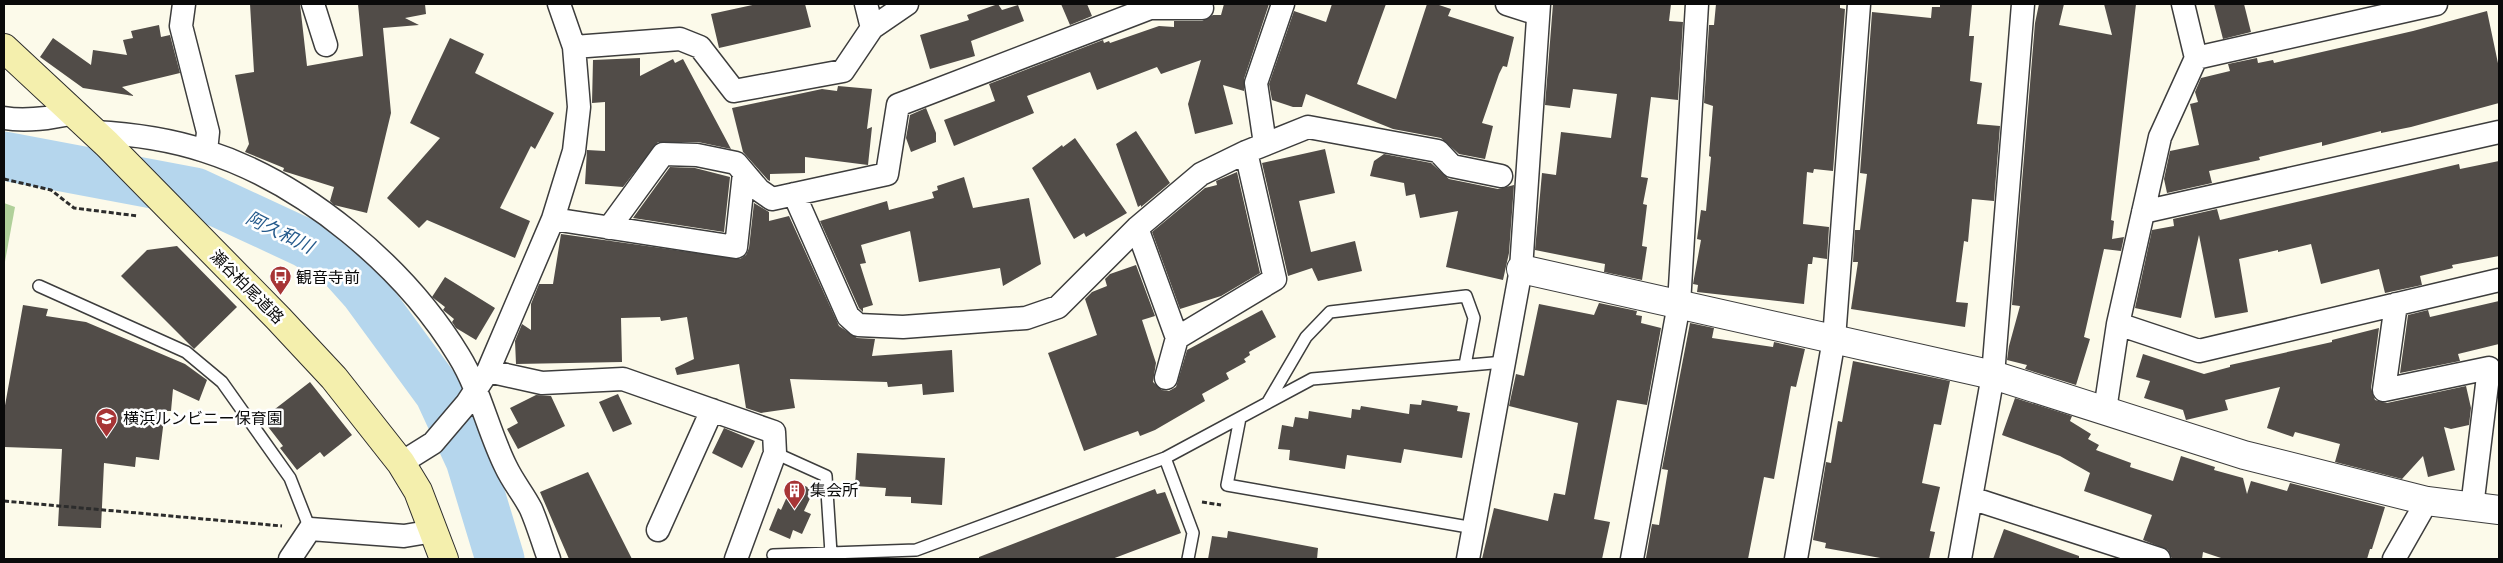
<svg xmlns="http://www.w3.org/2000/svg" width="2503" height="563" viewBox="0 0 2503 563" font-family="'Roboto Serif','Noto Sans JP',serif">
<rect width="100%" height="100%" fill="#fcfaea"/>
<path fill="#b0d09a" d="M 4,203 L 15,207 L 4,267 Z"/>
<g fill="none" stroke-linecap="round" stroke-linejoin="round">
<path stroke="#b5d6ed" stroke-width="49" d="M 4,156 L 195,192 L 305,243 L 340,264 L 365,292 L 439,393 L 470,460 L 500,559"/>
</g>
<path fill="#514c48" d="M 250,4 L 300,4 L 307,66 L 363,56 L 358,4 L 425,4 L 426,14 L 405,18 L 419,25 L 383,28 L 391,113 L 367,213 L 334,205 L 330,201 L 334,187 L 283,171 L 284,168 L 245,152 L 249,144 L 235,75 L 254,72 Z
M 757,4 L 805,4 L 811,27 L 719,48 L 711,14 Z
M 998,4 L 1002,10 L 1018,5 L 1024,21 L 971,41 L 975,56 L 930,69 L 920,35 L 969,20 L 967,15 Z
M 1061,4 L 1087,4 L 1092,16 L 1070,25 Z
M 1224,4 L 1269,4 L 1244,79 L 1244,91 L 1223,85 L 1233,124 L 1195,134 L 1188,104 L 1201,60 L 1161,74 L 1157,67 L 1097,90 L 1090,72 L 1027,96 L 1034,113 L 954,146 L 944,120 L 995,101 L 989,84 L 1103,40 L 1104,43 L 1109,41 L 1110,43 L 1159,26 L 1174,27 L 1174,21 L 1202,21 L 1213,15 L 1221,15 Z
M 1332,4 L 1386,4 L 1357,84 L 1396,99 L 1427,4 L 1436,4 L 1451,9 L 1448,16 L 1514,37 L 1507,67 L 1503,66 L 1499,74 L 1482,123 L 1493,126 L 1485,159 L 1459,154 L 1441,138 L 1393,129 L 1306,94 L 1302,107 L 1293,107 L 1272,100 L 1269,84 L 1294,11 L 1326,22 Z
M 1553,4 L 1671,4 L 1669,21 L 1683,22 L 1678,100 L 1651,97 L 1641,177 L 1648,178 L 1643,204 L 1647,205 L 1642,246 L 1647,247 L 1642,280 L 1604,272 L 1605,264 L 1535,250 L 1542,173 L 1556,175 L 1561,132 L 1611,138 L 1617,94 L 1573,89 L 1570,108 L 1545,105 Z
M 1716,4 L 1817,4 L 1840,5 L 1840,8 L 1845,9 L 1833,171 L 1814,169 L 1813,173 L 1807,172 L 1803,224 L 1829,227 L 1827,259 L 1813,257 L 1812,264 L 1808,264 L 1804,304 L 1697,292 L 1698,285 L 1693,284 L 1701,240 L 1697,239 L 1701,210 L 1706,211 L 1711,157 L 1709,156 L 1713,106 L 1704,103 L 1709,25 L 1714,25 Z
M 1940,4 L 1972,4 L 1969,36 L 1974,36 L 1970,81 L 1982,83 L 1977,124 L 2000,126 L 1994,201 L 1972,199 L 1968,242 L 1964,241 L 1956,302 L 1968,303 L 1965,327 L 1851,309 L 1858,262 L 1853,262 L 1855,230 L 1860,230 L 1867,174 L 1860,173 L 1872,12 L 1931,18 L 1932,7 L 1940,7 Z
M 2039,4 L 2064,4 L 2059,25 L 2112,35 L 2104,4 L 2136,4 L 2111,220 L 2114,221 L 2112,239 L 2124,237 L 2121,251 L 2104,249 L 2084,337 L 2090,339 L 2076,385 L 2025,369 L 2027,365 L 2007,360 L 2009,346 L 2020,306 L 2012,305 L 2035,23 Z
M 2214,4 L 2244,4 L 2251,32 L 2223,39 Z
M 2487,11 L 2499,68 L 2499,103 L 2411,127 L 2381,133 L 2381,131 L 2322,146 L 2322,142 L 2259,157 L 2260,160 L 2209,171 L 2212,183 L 2167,193 L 2164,179 L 2170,151 L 2199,145 L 2190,104 L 2198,102 L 2195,92 L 2201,78 L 2230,71 L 2228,64 L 2257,58 L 2258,63 L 2273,60 L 2274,63 L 2413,31 Z
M 159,25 L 161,37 L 170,35 L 180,73 L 122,87 L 134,96 L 83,88 L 40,57 L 53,38 L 91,65 L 93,50 L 127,55 L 123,40 L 133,38 L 131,31 Z
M 450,38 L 484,54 L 475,73 L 554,113 L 535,149 L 531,146 L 500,208 L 530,221 L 515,258 L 427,220 L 419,228 L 387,198 L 440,138 L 410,123 Z
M 640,58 L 640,76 L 673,59 L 675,63 L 683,59 L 731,149 L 698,142 L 658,142 L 623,187 L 585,184 L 587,150 L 605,151 L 605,102 L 592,103 L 593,60 Z
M 838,86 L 872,89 L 867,129 L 872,127 L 868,165 L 805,157 L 805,173 L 770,174 L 770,181 L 768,180 L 743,152 L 732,108 L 822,89 L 837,91 Z
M 926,108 L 936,133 L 936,142 L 911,152 L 906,138 L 910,115 Z
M 1136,131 L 1170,183 L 1141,207 L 1141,205 L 1138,207 L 1116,144 Z
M 1075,138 L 1127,213 L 1086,237 L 1084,233 L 1074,239 L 1032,168 L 1062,145 L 1063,147 Z
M 1325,149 L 1335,193 L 1299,201 L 1311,252 L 1355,241 L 1362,271 L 1318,281 L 1312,268 L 1288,276 L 1262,163 Z
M 1384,154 L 1431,163 L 1449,179 L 1498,189 L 1514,185 L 1509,253 L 1503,280 L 1446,267 L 1458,211 L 1420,218 L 1415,194 L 1406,196 L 1404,183 L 1370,176 L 1374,161 Z
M 2499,161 L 2499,256 L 2452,265 L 2453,268 L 2420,276 L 2422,285 L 2385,293 L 2379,269 L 2321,284 L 2311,244 L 2278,252 L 2278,250 L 2239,259 L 2248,312 L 2215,318 L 2199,235 L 2181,318 L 2135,308 L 2152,230 L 2174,226 L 2173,219 L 2217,209 L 2220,220 L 2459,164 L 2460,169 Z
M 670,167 L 695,168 L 730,177 L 724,232 L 633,218 Z
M 1237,172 L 1260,273 L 1221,296 L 1180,309 L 1152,232 L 1205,188 L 1217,185 L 1216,181 Z
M 964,177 L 973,208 L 1029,198 L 1041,264 L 1003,286 L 1000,268 L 919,282 L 910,231 L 861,245 L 866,263 L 860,264 L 873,305 L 863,308 L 863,312 L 859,308 L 820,221 L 887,201 L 889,210 L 934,198 L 932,192 L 938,190 L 937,186 Z
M 754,203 L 769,212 L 769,221 L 789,216 L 839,326 L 857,338 L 875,339 L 872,356 L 952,350 L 954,392 L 923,395 L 922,384 L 888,387 L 887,382 L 790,379 L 795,408 L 761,413 L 746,408 L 739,364 L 677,375 L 675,368 L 694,359 L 687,317 L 661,321 L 660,317 L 621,318 L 622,362 L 516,364 L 515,341 L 522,324 L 531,330 L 531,304 L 539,284 L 553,284 L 561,234 L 740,259 L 746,255 L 749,248 Z
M 177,246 L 237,307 L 194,349 L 121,276 L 147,250 Z
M 1136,265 L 1155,316 L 1142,320 L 1156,363 L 1153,382 L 1162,390 L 1169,391 L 1176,387 L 1187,350 L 1262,310 L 1276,337 L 1249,352 L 1250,355 L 1244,359 L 1246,362 L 1226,373 L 1229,379 L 1202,394 L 1205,401 L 1155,430 L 1140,436 L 1138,431 L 1084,451 L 1048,353 L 1097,335 L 1085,299 L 1092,292 L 1107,286 L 1105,279 L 1110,274 Z
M 445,277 L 495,308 L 476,340 L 456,328 L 452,322 L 454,319 L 443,310 L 445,307 L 432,297 Z
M 2499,301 L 2499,344 L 2458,354 L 2460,361 L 2400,373 L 2408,315 L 2428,310 L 2430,317 Z
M 1599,303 L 1637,311 L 1636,315 L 1642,316 L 1641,323 L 1661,328 L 1647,405 L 1617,400 L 1594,519 L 1610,522 L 1602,559 L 1482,559 L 1494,508 L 1548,521 L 1554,493 L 1565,495 L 1578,423 L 1509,406 L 1516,374 L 1524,376 L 1539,304 L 1594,315 Z
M 23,305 L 48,309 L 46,316 L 86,322 L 185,364 L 207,380 L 199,401 L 173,389 L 171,411 L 165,411 L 159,460 L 136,457 L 135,467 L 104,463 L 101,528 L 58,526 L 62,449 L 4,447 L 4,411 Z
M 1690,323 L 1714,328 L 1712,338 L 1773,347 L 1774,342 L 1805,349 L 1796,387 L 1791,386 L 1774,479 L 1764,477 L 1748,559 L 1646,558 L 1652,524 L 1659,525 L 1668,470 L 1662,469 Z
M 2379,328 L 2371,388 L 2375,400 L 2387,403 L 2466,386 L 2471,408 L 2469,425 L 2451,429 L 2444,427 L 2455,470 L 2428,477 L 2423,456 L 2402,479 L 2335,462 L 2340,444 L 2295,432 L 2293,437 L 2267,428 L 2280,387 L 2225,400 L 2228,410 L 2186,420 L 2183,410 L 2144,398 L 2150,381 L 2136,377 L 2143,354 L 2204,374 L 2230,367 L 2230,365 L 2332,342 L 2332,340 Z
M 1853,361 L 1950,381 L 1941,425 L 1934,424 L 1922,483 L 1940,487 L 1930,531 L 1935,532 L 1929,559 L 1886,559 L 1825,548 L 1826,543 L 1813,540 L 1826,462 L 1831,463 L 1838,421 L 1842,422 Z
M 310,382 L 352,435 L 324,457 L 320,452 L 297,470 L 280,448 L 283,446 L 262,419 Z
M 618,394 L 632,424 L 613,432 L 599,402 Z
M 536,395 L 551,396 L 565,426 L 518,449 L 507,429 L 518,423 L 510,408 Z
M 2015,398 L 2072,416 L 2070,421 L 2091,434 L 2088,439 L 2099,445 L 2096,450 L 2131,463 L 2130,467 L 2173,481 L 2181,456 L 2215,467 L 2214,470 L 2243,478 L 2247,494 L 2251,481 L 2287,491 L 2290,483 L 2385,507 L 2372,549 L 2370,549 L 2367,559 L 2224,559 L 2203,552 L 2202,559 L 2172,559 L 2168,550 L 2143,540 L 2152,515 L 2084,491 L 2090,473 L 2060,456 L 2002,435 Z
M 1422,400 L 1458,406 L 1457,411 L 1470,413 L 1462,458 L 1404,449 L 1401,463 L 1347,455 L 1345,469 L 1289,460 L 1290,450 L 1278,449 L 1282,425 L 1293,427 L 1295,417 L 1308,419 L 1309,411 L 1351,418 L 1352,409 L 1360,410 L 1361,406 L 1409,414 L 1410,404 L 1421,405 Z
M 724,428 L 755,441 L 742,468 L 712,453 Z
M 857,453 L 945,458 L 942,505 L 911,503 L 911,497 L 885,496 L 886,488 L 855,486 Z
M 588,472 L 632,559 L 569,559 L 540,492 Z
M 794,481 L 814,490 L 804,511 L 811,514 L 802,534 L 793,530 L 790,539 L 769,530 L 778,508 L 781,510 Z
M 1155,489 L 1157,494 L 1165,492 L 1181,533 L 1112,559 L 979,559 L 979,557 Z
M 2004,529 L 2079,556 L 2079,559 L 1993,559 Z
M 1228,531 L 1318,548 L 1317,559 L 1208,559 L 1212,536 L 1227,538 Z"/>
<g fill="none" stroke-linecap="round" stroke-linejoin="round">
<defs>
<path id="service" d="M 39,286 L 186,352 L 222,382 L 290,478 L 310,529
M 1268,402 L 1306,337 L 1330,312 L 1466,296 L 1474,318 L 1465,365
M 1240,418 L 1227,485 L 1474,528
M 775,453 L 826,476 L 831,553
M 1165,458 L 1193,533 L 1188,559
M 773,555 L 916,550 L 1165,458 L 1312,379 L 1504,362"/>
<path id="minor" d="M 184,4 L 181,26 L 208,132 L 206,151
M 313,4 L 326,45
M 866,4 L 872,28
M 1507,4 L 1538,14
M 574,47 L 680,39 L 700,47 L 734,91 L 843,71 L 872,28 L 907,4
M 2196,58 L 2436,4
M 4,118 C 27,122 51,118 74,113
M 94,132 C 132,134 169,139 205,151 C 305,183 405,267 459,356 C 480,390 488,431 506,467 C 513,482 524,495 531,509 C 538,525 543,543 549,559
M 1265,144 L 1256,83 L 1283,4
M 794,194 L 848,316 L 858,325 L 903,327 L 1026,318 L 1058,307 L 1137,228 L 1201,174 L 1246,152 L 1308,127 L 1438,151 L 1452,166 L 1501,176
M 2143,212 L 2499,132
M 553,219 L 736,247 L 744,173
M 609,228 L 663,154 L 697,155 L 736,163 L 759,190 L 772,199 L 887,174 L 898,105 L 1150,8 L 1202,8
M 1137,228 L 1177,338 L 1275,279 L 1246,152
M 2396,304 L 2384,390 L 2489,368 L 2472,507
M 2118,324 L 2199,351 L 2499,280
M 488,371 L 542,383 L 623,379 L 774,432 L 775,453 L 736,559
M 1166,378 L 1177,338
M 2105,410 L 2118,324 L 2160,137 L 2196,58 L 2183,4
M 401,463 L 433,443 L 467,403 L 488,371 L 553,219 L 574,151 L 579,107 L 574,47 L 559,4
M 1971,498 L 2159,559
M 658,530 L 712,410
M 290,559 L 310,529 L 404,536 L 434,531
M 1468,559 L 1521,269 L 1539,4
M 1632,559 L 1679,304 L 1697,4
M 1796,559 L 1834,339 L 1859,4
M 1960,559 L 1993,375 L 2023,4
M 2394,559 L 2427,501"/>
<path id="tertiary" d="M 1521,269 L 1993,375 L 2244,455 L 2427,501 L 2499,510"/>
<path id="secondary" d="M 4,48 L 107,144 L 278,318 L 334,378 L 401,463 L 418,491 L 444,559"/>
</defs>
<use href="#service" stroke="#3d3d3d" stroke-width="14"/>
<use href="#minor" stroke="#3d3d3d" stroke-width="25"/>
<use href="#tertiary" stroke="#3d3d3d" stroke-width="30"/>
<use href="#secondary" stroke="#2c2c2c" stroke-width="30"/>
<path stroke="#2c2c2c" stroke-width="3" stroke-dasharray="5 2.5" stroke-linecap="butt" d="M 4,179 L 51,190 L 74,208 L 138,216
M 4,501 L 282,526
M 1202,502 L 1221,505"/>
<use href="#service" stroke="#fff" stroke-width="11"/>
<use href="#minor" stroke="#fff" stroke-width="22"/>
<use href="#tertiary" stroke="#fff" stroke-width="28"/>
<use href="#secondary" stroke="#f4efad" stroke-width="28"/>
</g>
<defs>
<symbol id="bus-pin" viewBox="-11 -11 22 30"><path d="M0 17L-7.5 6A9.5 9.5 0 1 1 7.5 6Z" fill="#a73536" stroke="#fff"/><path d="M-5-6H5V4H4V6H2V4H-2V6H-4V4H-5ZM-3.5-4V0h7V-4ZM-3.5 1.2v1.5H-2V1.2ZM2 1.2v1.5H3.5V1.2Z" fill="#fff"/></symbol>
<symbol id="school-pin" viewBox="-11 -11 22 30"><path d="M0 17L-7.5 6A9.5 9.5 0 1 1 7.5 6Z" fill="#a73536" stroke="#fff"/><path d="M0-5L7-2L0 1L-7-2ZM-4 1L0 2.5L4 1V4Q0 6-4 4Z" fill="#fff"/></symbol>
<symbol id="building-pin" viewBox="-11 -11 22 30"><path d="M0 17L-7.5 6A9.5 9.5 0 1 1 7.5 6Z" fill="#a73536" stroke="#fff"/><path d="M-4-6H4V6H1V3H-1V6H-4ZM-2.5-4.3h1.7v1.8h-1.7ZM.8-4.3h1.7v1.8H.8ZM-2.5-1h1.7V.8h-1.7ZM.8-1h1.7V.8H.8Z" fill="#fff"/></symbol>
</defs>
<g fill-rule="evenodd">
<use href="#bus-pin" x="268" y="264" width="25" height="34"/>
<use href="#school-pin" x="94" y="406" width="25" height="34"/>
<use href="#building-pin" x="782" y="478" width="25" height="34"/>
</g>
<g text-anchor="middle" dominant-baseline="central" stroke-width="5" stroke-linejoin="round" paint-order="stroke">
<g font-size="16" fill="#0a0a0a" stroke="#fff" text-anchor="start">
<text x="296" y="277">観音寺前</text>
<text x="123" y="418">横浜ルンビニー保育園</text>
<text x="810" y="490">集会所</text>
</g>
<g font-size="16" fill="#0a0a0a" stroke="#fff">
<text transform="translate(247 287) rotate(45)">瀬谷柏尾道路</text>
</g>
<g font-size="18" font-style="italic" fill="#255a8b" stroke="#fff">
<text transform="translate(280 232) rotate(26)">阿久和川</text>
</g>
</g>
<rect width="2503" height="563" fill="none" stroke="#0a0a0a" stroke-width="10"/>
</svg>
